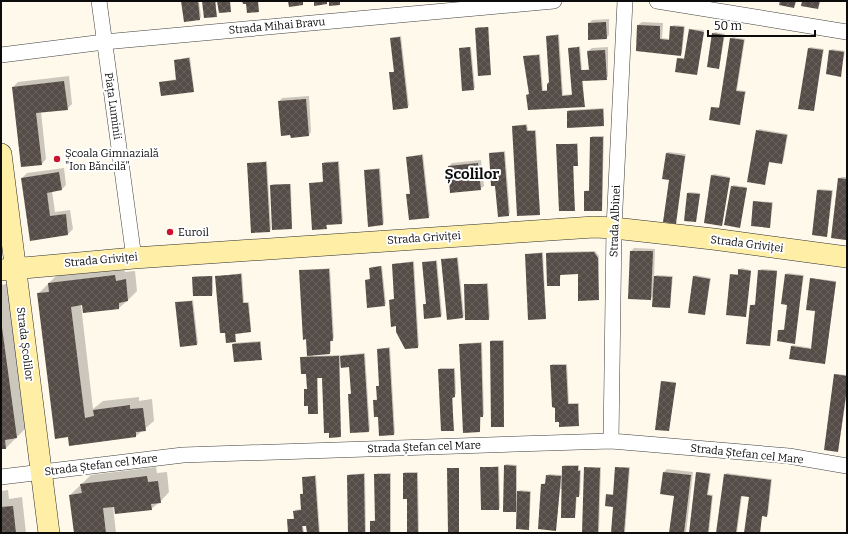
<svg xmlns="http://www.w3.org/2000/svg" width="848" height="534" viewBox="0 0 848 534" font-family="Bitter,serif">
<defs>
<pattern id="building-cross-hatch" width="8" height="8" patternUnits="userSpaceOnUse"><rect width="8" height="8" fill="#564c47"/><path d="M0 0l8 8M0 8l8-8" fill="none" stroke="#69615d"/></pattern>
</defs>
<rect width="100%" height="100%" fill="#fff9eb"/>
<path fill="#0003" d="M 182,1 L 199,1 L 201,17 L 199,19 Z
M 203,1 L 216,1 L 216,16 Z
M 609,19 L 609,35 L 606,38 L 589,23 L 592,20 Z
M 642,22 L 663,23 L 662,38 L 670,39 L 673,25 L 685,26 L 682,53 L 680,55 L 638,25 Z
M 477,27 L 489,27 L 490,74 L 476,29 Z
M 691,29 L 704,30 L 697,74 L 678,58 L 685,58 Z
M 715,32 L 725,34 L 719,68 L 713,34 Z
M 559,34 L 563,95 L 573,94 L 569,49 L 580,46 L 582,70 L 590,69 L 588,51 L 592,48 L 608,47 L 608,77 L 583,80 L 584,106 L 527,95 L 530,94 L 524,56 L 540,54 L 543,90 L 548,90 L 550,82 L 547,36 Z
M 401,36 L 409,106 L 394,108 L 390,73 L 395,71 L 391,38 Z
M 732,37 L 745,39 L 737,90 L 746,91 L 739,124 L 711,119 L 712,107 L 720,107 Z
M 471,47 L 475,88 L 473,89 L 460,49 Z
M 810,47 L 824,49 L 813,110 L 799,108 Z
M 832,49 L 845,51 L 840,76 L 830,51 Z
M 190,57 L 194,89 L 193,91 L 160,82 L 177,79 L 175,60 Z
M 69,76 L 72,104 L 67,109 L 41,112 L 46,159 L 42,164 L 13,87 L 18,82 Z
M 309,96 L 311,132 L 308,136 L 279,102 L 282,98 Z
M 604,108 L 604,125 L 568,111 L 569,110 Z
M 527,124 L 528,130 L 536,130 L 540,214 L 513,126 Z
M 759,129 L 788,134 L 783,162 L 782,163 L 770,161 L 764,184 L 748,181 Z
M 592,136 L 604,136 L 602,210 L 585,191 L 590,190 Z
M 578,143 L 578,164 L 574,165 L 574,210 L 557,145 Z
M 505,151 L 510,213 L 508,215 L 496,185 L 490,153 Z
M 668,152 L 686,154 L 675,223 L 667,153 Z
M 423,154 L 430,216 L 428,217 L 407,194 L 411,193 L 407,157 Z
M 481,160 L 484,186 L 480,189 L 449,166 L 452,163 Z
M 267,161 L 271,229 L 270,231 L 248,164 Z
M 339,161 L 343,222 L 327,224 L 327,228 L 313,229 L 310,184 L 324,181 L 324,162 Z
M 64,168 L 66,185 L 61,190 L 52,191 L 55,212 L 70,210 L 73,229 L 68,234 L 31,239 L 22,178 L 27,173 Z
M 380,168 L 384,223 L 383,224 L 365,170 Z
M 714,174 L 730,177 L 722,225 L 712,175 Z
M 841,177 L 847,177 L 846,239 L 832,238 Z
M 273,184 L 291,184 L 292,228 L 271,186 Z
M 733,185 L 747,187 L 739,227 L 725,224 Z
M 819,189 L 833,190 L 827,236 L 818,190 Z
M 689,192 L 700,193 L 696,221 L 688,193 Z
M 755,201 L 773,202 L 770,227 L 754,202 Z
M 634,248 L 655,249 L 654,278 L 656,275 L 673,276 L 670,307 L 654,295 L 650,299 L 629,298 L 631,251 Z
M 595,251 L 599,256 L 598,299 L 579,273 L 561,274 L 559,285 L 547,254 L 549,252 Z
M 543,252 L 546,317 L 545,318 L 526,255 Z
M 458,257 L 464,316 L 463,317 L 442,260 Z
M 437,260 L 442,315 L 441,316 L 424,305 L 427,303 L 423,263 Z
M 414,261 L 419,346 L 418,347 L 397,325 L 390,300 L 395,299 L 393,264 Z
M 124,266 L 125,272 L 135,271 L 137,291 L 128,300 L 119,308 L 81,305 L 93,409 L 103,401 L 139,397 L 139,401 L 152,399 L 154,421 L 136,436 L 70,445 L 38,294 L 58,274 Z
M 382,266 L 386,304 L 384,305 L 366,280 L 371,278 L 371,267 Z
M 330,268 L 334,338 L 331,340 L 331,352 L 313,354 L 313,356 L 340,355 L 340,357 L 342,355 L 365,353 L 370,430 L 368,431 L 349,394 L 352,393 L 350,366 L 340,367 L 340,436 L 323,377 L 318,377 L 317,413 L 305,390 L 308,388 L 307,373 L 301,358 L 308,356 L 300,271 Z
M 741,268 L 751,270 L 745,316 L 731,275 L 739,274 Z
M 761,269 L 777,270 L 770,345 L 751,305 L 756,304 Z
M 242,273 L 244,302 L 249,302 L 251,330 L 236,333 L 235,341 L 216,277 Z
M 787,273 L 804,275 L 794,342 L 779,330 L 785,329 L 788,304 Z
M 695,275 L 711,278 L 705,314 L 694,277 Z
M 194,276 L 213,276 L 213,293 L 212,295 L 193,278 Z
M 812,278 L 836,281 L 825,363 L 791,347 L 793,345 L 812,348 L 817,310 L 811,279 Z
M 488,283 L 490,317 L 488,319 L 465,285 Z
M 7,284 L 26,428 L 6,448 L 1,448 L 1,285 Z
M 193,300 L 198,343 L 197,344 L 176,303 Z
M 492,340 L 504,340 L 504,426 L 491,342 Z
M 261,341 L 261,359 L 233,345 L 234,343 Z
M 482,342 L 484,415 L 481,416 L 480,431 L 460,344 Z
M 390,347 L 395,433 L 394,434 L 378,416 L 374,400 L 378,399 L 377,386 L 380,385 L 378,349 Z
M 552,364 L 567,364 L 569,403 L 579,403 L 578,425 L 560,421 L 551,366 Z
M 440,368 L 455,368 L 456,394 L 453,396 L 453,430 L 439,370 Z
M 837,374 L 847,375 L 847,393 L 838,451 Z
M 664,381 L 676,382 L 669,430 L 662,382 Z
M 506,464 L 517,465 L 517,493 L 520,490 L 531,491 L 529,529 L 518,509 L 515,511 L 505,466 Z
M 564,465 L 579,465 L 579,470 L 581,470 L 580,495 L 577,496 L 575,517 L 562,489 L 560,489 L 556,529 L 542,484 L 546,483 L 548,474 L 562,475 Z
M 499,466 L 500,507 L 499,509 L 481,468 Z
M 156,467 L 157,473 L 167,472 L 169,492 L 160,502 L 151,509 L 113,506 L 116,533 L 75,533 L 70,495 L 91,475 Z
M 587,467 L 601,467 L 599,533 L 583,533 Z
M 617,467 L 630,467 L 625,533 L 612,533 L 614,506 L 607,495 L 614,494 Z
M 450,468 L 459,468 L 459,531 L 448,469 Z
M 667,469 L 693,472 L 686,533 L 670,533 L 675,495 L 662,493 L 664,472 Z
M 405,472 L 418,472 L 419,533 L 408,533 L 408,498 L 404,473 Z
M 698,472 L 711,473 L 708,494 L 713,495 L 709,533 L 690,533 Z
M 365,473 L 366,533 L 349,533 L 348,475 Z
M 377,473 L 391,473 L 391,533 L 371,533 L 371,521 L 376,520 Z
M 726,473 L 772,479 L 768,515 L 762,515 L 760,533 L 745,533 L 750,496 L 742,495 L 737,533 L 718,533 Z
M 316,475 L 320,533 L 308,533 L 307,525 L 303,525 L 304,533 L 289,533 L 288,520 L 295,518 L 295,510 L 302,509 L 301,494 L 304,493 L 303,478 Z
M 8,490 L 9,499 L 22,497 L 26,533 L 1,533 L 1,491 Z"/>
<path fill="url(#building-cross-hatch)" d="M 181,1 L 198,1 L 200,20 L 184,22 Z
M 202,1 L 215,1 L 217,17 L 204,18 Z
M 217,1 L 230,1 L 231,12 L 219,13 Z
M 242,1 L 258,1 L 259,12 L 247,13 L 246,4 L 243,4 Z
M 288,1 L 303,1 L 303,5 L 289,7 Z
M 314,1 L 327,1 L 327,4 L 314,6 Z
M 329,1 L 340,1 L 340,5 L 329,6 Z
M 780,1 L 796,1 L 794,8 L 779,5 Z
M 802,1 L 820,1 L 818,9 L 801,6 Z
M 606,22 L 607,39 L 588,40 L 588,23 Z
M 637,25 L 660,26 L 660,39 L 669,40 L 670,26 L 684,27 L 681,56 L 636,51 Z
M 488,27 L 491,75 L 478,76 L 475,28 Z
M 689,29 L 704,32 L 697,75 L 675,72 L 677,58 L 684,59 Z
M 712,33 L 724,35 L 719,69 L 707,67 Z
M 558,35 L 562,96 L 572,95 L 568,48 L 579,47 L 581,70 L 589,70 L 587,51 L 605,50 L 607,80 L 582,81 L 585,107 L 528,110 L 526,95 L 529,94 L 523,56 L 539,55 L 542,91 L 547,91 L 547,84 L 549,82 L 546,36 Z
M 400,37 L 408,108 L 393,110 L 389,72 L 394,72 L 390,38 Z
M 730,38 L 744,40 L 736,91 L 745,92 L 740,125 L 709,120 L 711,107 L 719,108 Z
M 470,47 L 474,90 L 462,91 L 459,48 Z
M 808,48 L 823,50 L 814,111 L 798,109 Z
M 829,50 L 844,52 L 841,77 L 826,74 Z
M 189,58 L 194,92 L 161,96 L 159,82 L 176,80 L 174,60 Z
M 64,81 L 68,110 L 36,113 L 42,165 L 21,167 L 12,87 Z
M 306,99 L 309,136 L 291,138 L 290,135 L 281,136 L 278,101 Z
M 603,109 L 604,126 L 567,128 L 567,111 Z
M 526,125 L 527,131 L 535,131 L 540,215 L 517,216 L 512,126 Z
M 756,130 L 787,135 L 782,164 L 769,162 L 765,185 L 747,182 Z
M 590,137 L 603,137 L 602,211 L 584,211 L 584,191 L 589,191 Z
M 556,144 L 577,144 L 578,166 L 573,166 L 575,211 L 559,211 Z
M 504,152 L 509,216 L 498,217 L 495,186 L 491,186 L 489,153 Z
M 666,153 L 685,156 L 676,224 L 663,222 L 669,180 L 662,179 Z
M 422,155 L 429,218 L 409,220 L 406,194 L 410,194 L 406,157 Z
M 266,162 L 270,232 L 251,233 L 247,163 Z
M 338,162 L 342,224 L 326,225 L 327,229 L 312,230 L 309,183 L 323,182 L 322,163 Z
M 478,163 L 481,190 L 450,193 L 448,166 Z
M 379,169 L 383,225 L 368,227 L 364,170 Z
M 59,172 L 62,190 L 47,193 L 50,216 L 66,214 L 68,235 L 30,241 L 21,178 Z
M 711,175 L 730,178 L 722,226 L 704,223 Z
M 838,178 L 847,179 L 846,240 L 831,238 Z
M 290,184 L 292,229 L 272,230 L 270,185 Z
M 731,186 L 747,188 L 740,228 L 724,225 Z
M 817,190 L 832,191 L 827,237 L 812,235 Z
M 687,193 L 700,194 L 696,222 L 684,221 Z
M 753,201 L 772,203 L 770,228 L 751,226 Z
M 630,251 L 653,251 L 651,300 L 628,299 Z
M 594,252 L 598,258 L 599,300 L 578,301 L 578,274 L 560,275 L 560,286 L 547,286 L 546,253 Z
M 542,253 L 546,319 L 528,320 L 525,254 Z
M 457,258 L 463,318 L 447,320 L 441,259 Z
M 436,261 L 441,317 L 424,319 L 423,304 L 426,304 L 422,262 Z
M 413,262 L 418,348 L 405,349 L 396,332 L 396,326 L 391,327 L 389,300 L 394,299 L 392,264 Z
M 381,266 L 385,306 L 367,308 L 365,280 L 370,279 L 369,268 Z
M 329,269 L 333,341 L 330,341 L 330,354 L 307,356 L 306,339 L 303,340 L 299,270 Z
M 738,269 L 751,271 L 746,317 L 726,315 L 730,274 L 738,275 Z
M 758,270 L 777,271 L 770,346 L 746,344 L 750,305 L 755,305 Z
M 241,274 L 243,303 L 248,303 L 251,332 L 235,334 L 236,342 L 226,343 L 225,333 L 220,333 L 215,276 Z
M 785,274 L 803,276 L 795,344 L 777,341 L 778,330 L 784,330 L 787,305 L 781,304 Z
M 115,275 L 116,281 L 126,279 L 128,301 L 119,303 L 119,309 L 83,313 L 82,305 L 71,307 L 85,418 L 94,416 L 93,410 L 130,405 L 130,409 L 143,408 L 146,431 L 136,432 L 136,437 L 69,446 L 68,437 L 55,439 L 37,293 L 49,292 L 48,283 Z
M 212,276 L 212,296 L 193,296 L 192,277 Z
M 654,276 L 672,277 L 670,308 L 652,307 Z
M 693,276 L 710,279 L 705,315 L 688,313 Z
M 810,278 L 836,282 L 825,364 L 789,359 L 791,346 L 811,349 L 815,311 L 806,310 Z
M 464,284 L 487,284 L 489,320 L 465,320 Z
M 192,301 L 197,345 L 180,347 L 175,302 Z
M 1,320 L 17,438 L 5,440 L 6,449 L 1,449 Z
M 490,341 L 503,341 L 504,427 L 491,427 Z
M 260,342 L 262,360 L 234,362 L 232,344 Z
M 481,343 L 483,417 L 480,417 L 480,432 L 463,433 L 459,344 Z
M 389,348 L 394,435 L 379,436 L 378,417 L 374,417 L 373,400 L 377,400 L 376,386 L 379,386 L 377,349 Z
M 364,354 L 369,432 L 350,433 L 348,394 L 351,394 L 349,367 L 341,368 L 340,356 Z
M 339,356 L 341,437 L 329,438 L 329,433 L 324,433 L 322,378 L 317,378 L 318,414 L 308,414 L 308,406 L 304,406 L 304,389 L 307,389 L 306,374 L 301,374 L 300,357 Z
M 550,365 L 566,365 L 568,404 L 578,404 L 579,426 L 559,427 L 559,422 L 555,422 L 555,408 L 552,407 Z
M 438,369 L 454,369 L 455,397 L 452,398 L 454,431 L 441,431 Z
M 834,374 L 847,376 L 847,388 L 838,452 L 824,450 Z
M 661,381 L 676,383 L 669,431 L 655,430 Z
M 504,465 L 516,466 L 516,512 L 503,512 Z
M 562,466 L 578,466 L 578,471 L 580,471 L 579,497 L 576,497 L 575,518 L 561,518 Z
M 480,467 L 498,467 L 499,510 L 481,510 Z
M 584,467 L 600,468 L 598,533 L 582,533 Z
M 615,467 L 629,468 L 624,533 L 611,533 L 613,507 L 605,506 L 606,494 L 613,495 Z
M 447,468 L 459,468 L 459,532 L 448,533 Z
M 663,472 L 691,475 L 684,533 L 669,533 L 674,496 L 660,494 Z
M 696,472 L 710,474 L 707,495 L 712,496 L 708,533 L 689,533 Z
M 403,473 L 417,473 L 418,533 L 407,533 L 407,499 L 403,499 Z
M 364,474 L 365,533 L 348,533 L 347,475 Z
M 374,474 L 390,474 L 390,533 L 370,533 L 370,521 L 375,521 Z
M 724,474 L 771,480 L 767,517 L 762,516 L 760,533 L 744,533 L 749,497 L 741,496 L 736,533 L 716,533 Z
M 546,475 L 561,476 L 556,531 L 538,529 L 541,484 L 545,484 Z
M 147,476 L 148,482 L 158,481 L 161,503 L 151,504 L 152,510 L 115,514 L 114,507 L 103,508 L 106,533 L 74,533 L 69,495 L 82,493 L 80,484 Z
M 315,476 L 319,533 L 307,533 L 306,526 L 302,526 L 303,533 L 288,533 L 287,519 L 294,519 L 293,511 L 301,510 L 300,494 L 303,494 L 302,477 Z
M 517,491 L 530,492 L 529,530 L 516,529 Z
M 13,506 L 16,533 L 1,533 L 1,507 Z"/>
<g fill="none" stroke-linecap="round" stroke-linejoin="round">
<defs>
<path id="minor" d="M 99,1 L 134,258
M 657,1 L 847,32
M 1,55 L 104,42 L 554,1
M 611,441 L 614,228 L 625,1
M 1,477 L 183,455 L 611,441 L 789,456 L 847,466"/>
<path id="secondary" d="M 1,154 L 49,533
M 1,270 L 134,258 L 594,227 L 614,228 L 713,239 L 847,257"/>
</defs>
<use href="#minor" stroke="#3f3f3f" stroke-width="16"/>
<use href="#secondary" stroke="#2e2e2e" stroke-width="22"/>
<use href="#minor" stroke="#fff" stroke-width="15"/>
<use href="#secondary" stroke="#ffeea6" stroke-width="21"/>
</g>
<g fill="#ca162c" stroke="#fff" stroke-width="1.5">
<circle cx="57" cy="159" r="4"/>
<circle cx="170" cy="232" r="4"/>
</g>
<g text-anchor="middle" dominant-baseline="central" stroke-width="4" stroke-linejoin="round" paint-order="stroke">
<g font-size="11" fill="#0c0c0c" stroke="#fff">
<text transform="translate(277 26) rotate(-5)">Strada Mihai Bravu</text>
<text transform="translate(113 106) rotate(82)">Piața Luminii</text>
<text transform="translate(615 221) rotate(-88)">Strada Albinei</text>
<text transform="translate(424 238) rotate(-4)">Strada Griviței</text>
<text transform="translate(747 244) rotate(7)">Strada Griviței</text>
<text transform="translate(101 260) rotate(-5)">Strada Griviței</text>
<text transform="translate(25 344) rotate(83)">Strada Școlilor</text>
<text transform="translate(424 447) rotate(-2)">Strada Ștefan cel Mare</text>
<text transform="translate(747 454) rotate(6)">Strada Ștefan cel Mare</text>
<text transform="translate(101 465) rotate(-7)">Strada Ștefan cel Mare</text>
</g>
<g font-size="11" fill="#0c0c0c" stroke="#fff" text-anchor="start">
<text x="65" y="153">Școala Gimnazială<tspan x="65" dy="13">"Ion Băncilă"</tspan></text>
<text x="178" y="232">Euroil</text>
</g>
<g font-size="15" font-weight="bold" fill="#0c0c0c" stroke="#fff">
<text x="472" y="174">Școlilor</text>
</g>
</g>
<rect width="848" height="534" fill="none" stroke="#0c0c0c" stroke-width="4"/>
<path d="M708 30v6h107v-6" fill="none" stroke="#0c0c0c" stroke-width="2"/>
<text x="714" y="30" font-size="12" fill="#0c0c0c" stroke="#ffffff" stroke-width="3" paint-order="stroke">50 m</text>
</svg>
